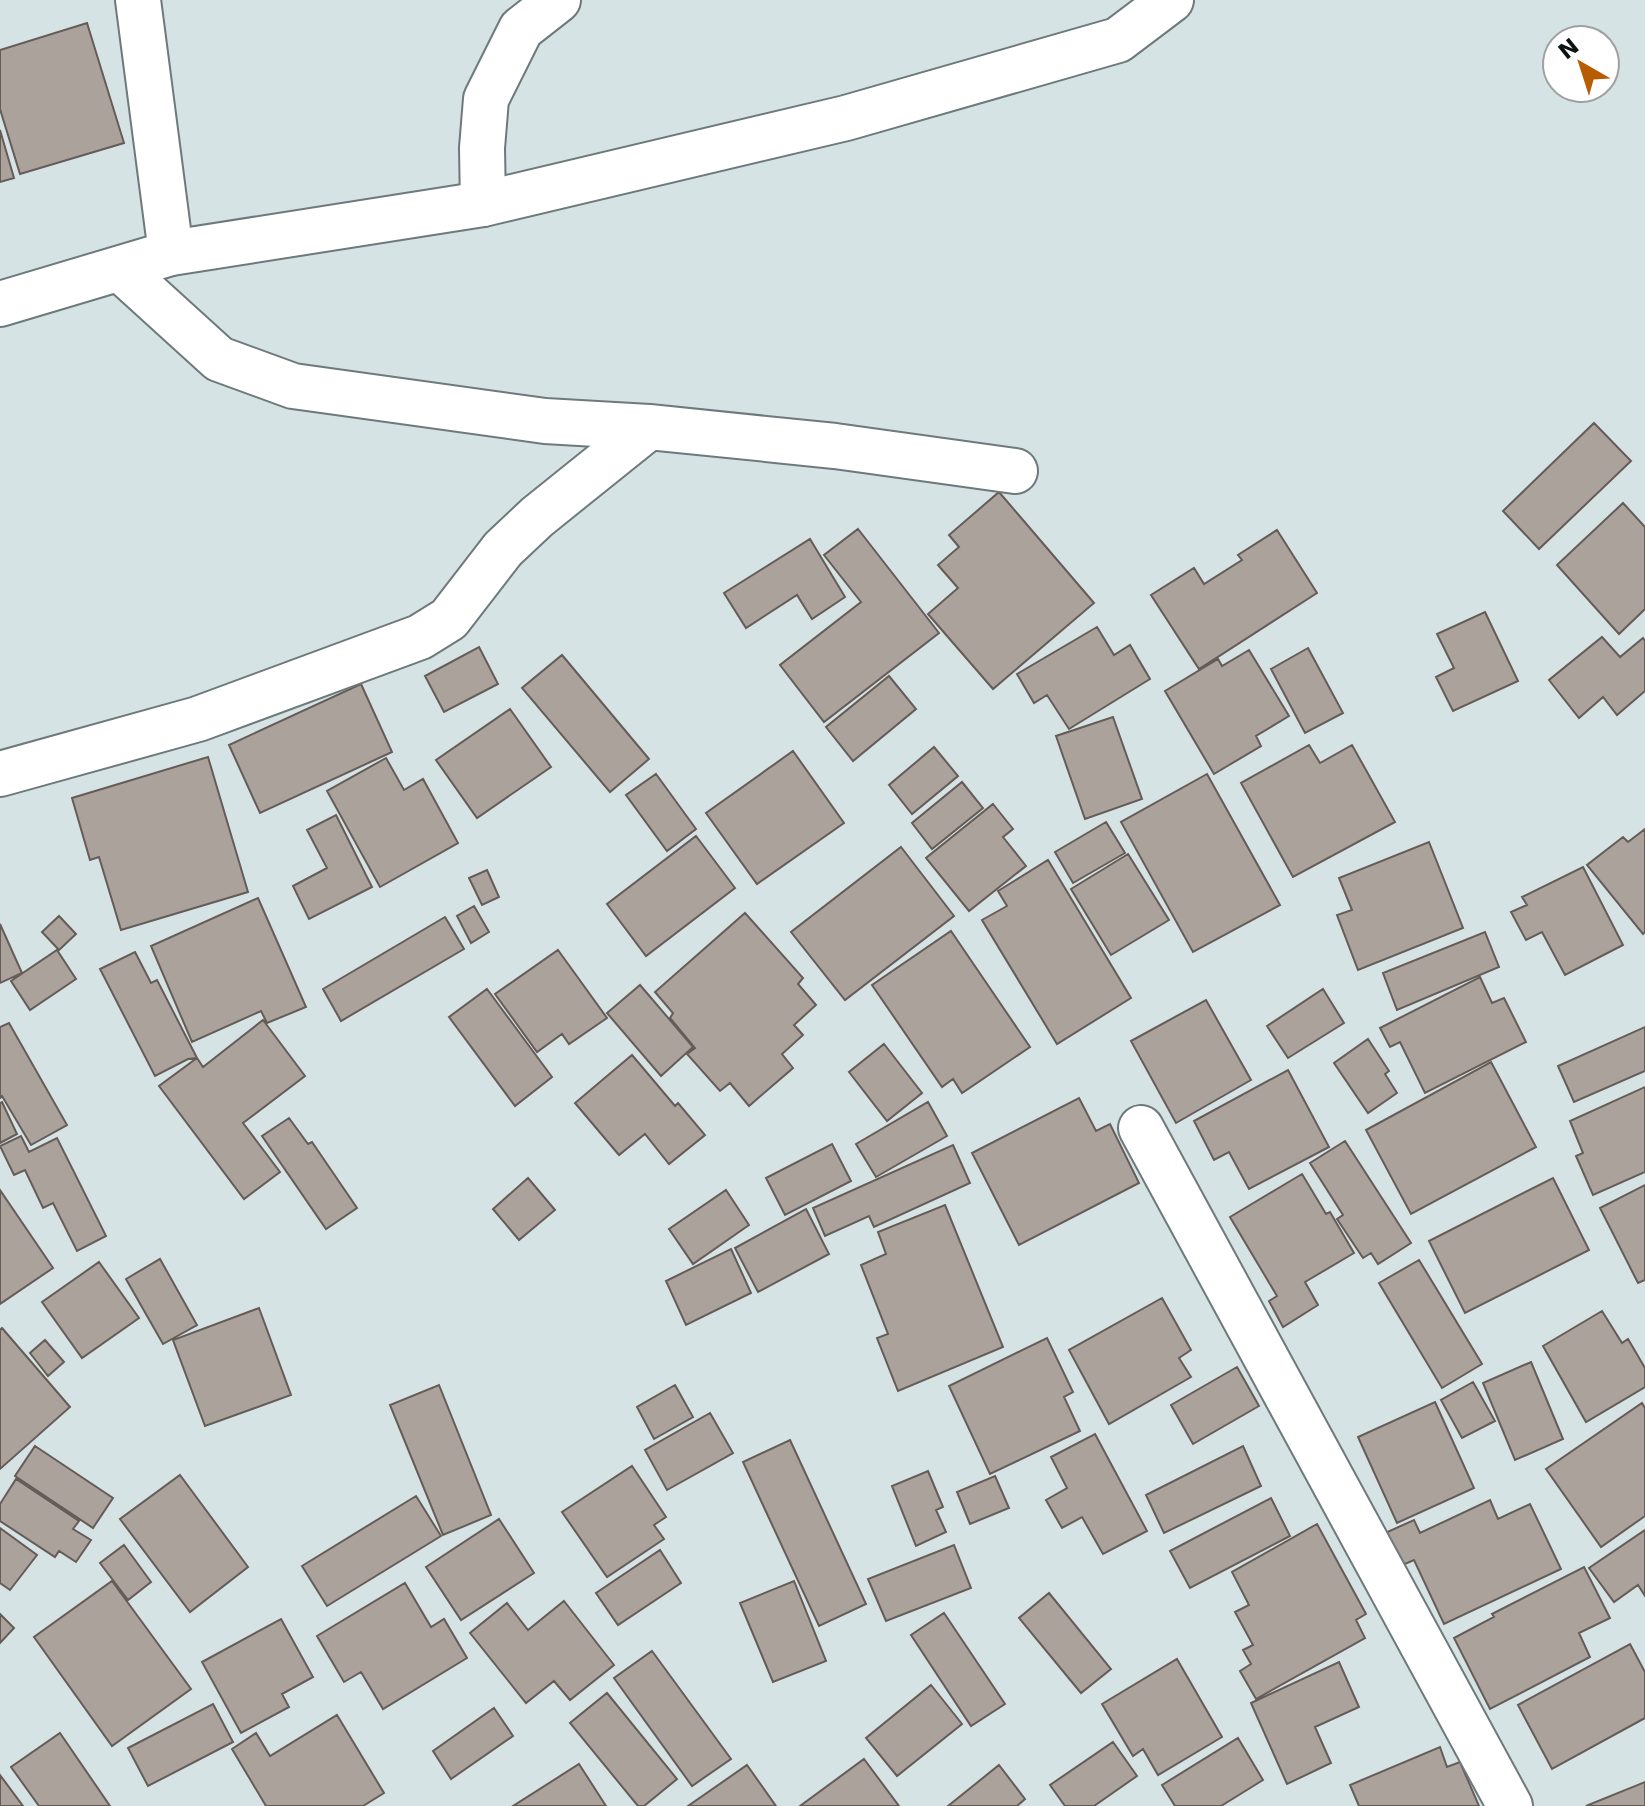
<svg xmlns="http://www.w3.org/2000/svg" width="1645" height="1806" viewBox="0 0 1645 1806" font-family="'DejaVu Sans',sans-serif">
<rect width="100%" height="100%" fill="#d6e3e5"/>
<path fill="#aca29c" stroke="#655c57" stroke-width="2" d="M 87,23 L 124,143 L 20,174 L 0,109 L 0,50 Z
M 0,130 L 14,178 L 0,182 Z
M 1594,423 L 1631,461 L 1539,549 L 1503,511 Z
M 999,492 L 1094,603 L 993,689 L 928,614 L 958,588 L 938,565 L 959,547 L 949,535 Z
M 1623,503 L 1645,527 L 1645,609 L 1619,634 L 1557,565 Z
M 858,529 L 939,633 L 824,722 L 780,665 L 861,602 L 824,555 Z
M 1277,530 L 1317,593 L 1199,669 L 1151,595 L 1194,568 L 1204,584 L 1242,560 L 1238,555 Z
M 810,539 L 845,597 L 812,619 L 797,595 L 746,628 L 724,593 Z
M 1485,612 L 1518,681 L 1453,711 L 1436,677 L 1454,668 L 1437,634 Z
M 1097,627 L 1114,655 L 1130,645 L 1150,679 L 1069,729 L 1047,695 L 1034,703 L 1017,674 Z
M 1602,637 L 1620,657 L 1643,638 L 1645,641 L 1645,691 L 1617,715 L 1603,697 L 1579,718 L 1549,680 Z
M 479,647 L 498,684 L 444,712 L 425,676 Z
M 1308,648 L 1343,713 L 1305,733 L 1271,669 Z
M 1249,650 L 1289,716 L 1256,736 L 1261,746 L 1214,774 L 1165,691 L 1218,659 L 1222,666 Z
M 562,655 L 649,759 L 610,792 L 522,688 Z
M 889,676 L 916,709 L 853,761 L 826,727 Z
M 361,684 L 392,752 L 260,813 L 229,745 Z
M 510,709 L 551,767 L 477,818 L 436,760 Z
M 1113,717 L 1142,799 L 1085,819 L 1056,736 Z
M 1309,745 L 1320,763 L 1352,745 L 1395,822 L 1293,877 L 1241,783 Z
M 934,747 L 958,776 L 912,814 L 889,785 Z
M 793,751 L 844,823 L 757,884 L 706,813 Z
M 208,757 L 248,892 L 121,930 L 99,857 L 90,860 L 72,798 Z
M 386,758 L 404,790 L 423,779 L 458,843 L 380,887 L 327,791 Z
M 656,774 L 696,829 L 667,851 L 626,795 Z
M 1207,774 L 1280,905 L 1193,952 L 1121,822 Z
M 962,782 L 983,808 L 932,849 L 912,823 Z
M 993,804 L 1013,829 L 1003,837 L 1026,866 L 969,911 L 926,858 Z
M 336,815 L 372,887 L 309,919 L 293,886 L 327,868 L 307,830 Z
M 1106,822 L 1125,853 L 1073,883 L 1055,852 Z
M 1645,829 L 1645,932 L 1643,934 L 1587,865 L 1623,837 L 1628,842 Z
M 696,836 L 735,888 L 646,956 L 607,904 Z
M 1429,842 L 1463,928 L 1358,970 L 1337,915 L 1352,910 L 1339,878 Z
M 901,847 L 954,916 L 845,1000 L 791,932 Z
M 1128,854 L 1169,920 L 1111,955 L 1071,889 Z
M 1048,860 L 1131,998 L 1057,1044 L 982,920 L 1007,906 L 998,891 Z
M 1583,867 L 1623,945 L 1565,975 L 1542,932 L 1526,940 L 1511,912 L 1527,905 L 1522,897 Z
M 487,870 L 499,897 L 482,905 L 469,878 Z
M 258,898 L 306,1007 L 267,1023 L 261,1011 L 192,1042 L 151,946 Z
M 474,906 L 489,932 L 471,943 L 457,916 Z
M 745,913 L 803,978 L 798,984 L 816,1005 L 794,1025 L 803,1035 L 782,1054 L 793,1068 L 749,1106 L 730,1083 L 720,1091 L 687,1054 L 695,1048 L 670,1018 L 673,1013 L 655,992 Z
M 59,916 L 76,934 L 59,950 L 42,932 Z
M 445,917 L 464,949 L 341,1021 L 323,989 Z
M 0,924 L 22,973 L 0,983 Z
M 951,931 L 1030,1047 L 962,1093 L 953,1079 L 942,1087 L 872,985 Z
M 1485,932 L 1499,967 L 1397,1010 L 1383,973 Z
M 57,950 L 76,979 L 30,1010 L 11,981 Z
M 558,950 L 607,1018 L 569,1044 L 562,1034 L 537,1052 L 495,994 Z
M 135,952 L 151,983 L 157,980 L 197,1058 L 188,1059 L 155,1076 L 100,969 Z
M 1480,977 L 1492,1003 L 1504,998 L 1526,1042 L 1425,1093 L 1400,1042 L 1390,1047 L 1380,1028 Z
M 640,985 L 693,1047 L 661,1076 L 607,1013 Z
M 487,989 L 552,1077 L 515,1106 L 449,1017 Z
M 1323,989 L 1344,1023 L 1288,1058 L 1267,1026 Z
M 1206,1000 L 1251,1080 L 1176,1123 L 1131,1041 Z
M 263,1020 L 305,1076 L 243,1123 L 280,1172 L 244,1199 L 159,1086 L 197,1058 L 203,1067 Z
M 9,1023 L 67,1125 L 31,1145 L 2,1096 L 0,1098 L 0,1027 Z
M 1645,1027 L 1645,1071 L 1574,1102 L 1558,1066 Z
M 1368,1039 L 1389,1071 L 1385,1074 L 1397,1093 L 1368,1113 L 1334,1063 Z
M 884,1044 L 922,1093 L 887,1121 L 849,1072 Z
M 632,1055 L 675,1106 L 678,1103 L 705,1135 L 669,1164 L 645,1134 L 619,1155 L 575,1103 Z
M 1491,1062 L 1536,1147 L 1411,1214 L 1366,1130 Z
M 1288,1070 L 1329,1147 L 1249,1189 L 1229,1152 L 1214,1160 L 1194,1121 Z
M 1645,1087 L 1645,1172 L 1593,1195 L 1576,1156 L 1583,1153 L 1570,1121 Z
M 1079,1098 L 1096,1131 L 1110,1124 L 1139,1183 L 1019,1245 L 972,1153 Z
M 2,1102 L 17,1134 L 0,1143 L 0,1103 Z
M 928,1102 L 947,1136 L 876,1177 L 856,1144 Z
M 289,1118 L 308,1144 L 312,1142 L 357,1208 L 326,1229 L 262,1136 Z
M 21,1136 L 29,1152 L 57,1138 L 106,1236 L 77,1251 L 53,1203 L 43,1208 L 25,1170 L 14,1175 L 0,1146 Z
M 1345,1141 L 1411,1243 L 1378,1264 L 1371,1253 L 1363,1258 L 1337,1219 L 1343,1215 L 1310,1163 Z
M 832,1144 L 851,1181 L 785,1215 L 766,1178 Z
M 953,1145 L 970,1183 L 874,1227 L 869,1216 L 825,1236 L 813,1208 Z
M 1302,1174 L 1326,1214 L 1330,1212 L 1354,1253 L 1305,1282 L 1318,1305 L 1283,1327 L 1269,1301 L 1277,1296 L 1230,1217 Z
M 528,1178 L 555,1210 L 519,1240 L 493,1209 Z
M 1553,1178 L 1589,1250 L 1465,1313 L 1429,1241 Z
M 1645,1185 L 1645,1280 L 1638,1283 L 1600,1208 Z
M 0,1190 L 53,1268 L 0,1304 Z
M 726,1190 L 749,1225 L 693,1264 L 669,1229 Z
M 945,1205 L 1003,1347 L 898,1391 L 877,1338 L 888,1334 L 861,1265 L 886,1254 L 878,1232 Z
M 806,1209 L 829,1254 L 758,1292 L 735,1248 Z
M 731,1249 L 751,1293 L 686,1325 L 666,1281 Z
M 160,1259 L 197,1325 L 163,1344 L 126,1279 Z
M 1419,1260 L 1482,1364 L 1442,1388 L 1379,1283 Z
M 99,1262 L 139,1318 L 82,1358 L 42,1302 Z
M 1162,1298 L 1191,1350 L 1179,1358 L 1191,1377 L 1109,1424 L 1069,1350 Z
M 259,1308 L 291,1395 L 205,1426 L 173,1340 Z
M 1602,1311 L 1622,1343 L 1628,1339 L 1645,1368 L 1645,1387 L 1586,1422 L 1543,1346 Z
M 2,1328 L 70,1407 L 0,1469 L 0,1330 Z
M 1047,1338 L 1073,1392 L 1064,1397 L 1080,1431 L 990,1474 L 949,1386 Z
M 45,1340 L 64,1362 L 48,1376 L 30,1353 Z
M 1531,1362 L 1563,1439 L 1515,1460 L 1483,1383 Z
M 1237,1367 L 1259,1406 L 1193,1444 L 1171,1405 Z
M 1473,1382 L 1495,1421 L 1462,1438 L 1441,1400 Z
M 439,1385 L 491,1515 L 443,1535 L 390,1405 Z
M 675,1385 L 693,1417 L 654,1439 L 637,1407 Z
M 1435,1402 L 1474,1488 L 1397,1523 L 1358,1437 Z
M 1642,1403 L 1645,1408 L 1645,1516 L 1601,1547 L 1546,1469 Z
M 710,1413 L 733,1453 L 667,1490 L 645,1450 Z
M 1095,1434 L 1147,1531 L 1103,1554 L 1082,1517 L 1062,1528 L 1046,1500 L 1067,1488 L 1051,1457 Z
M 790,1440 L 866,1604 L 819,1626 L 743,1462 Z
M 35,1446 L 113,1498 L 93,1528 L 15,1476 Z
M 1243,1446 L 1261,1486 L 1164,1533 L 1146,1495 Z
M 632,1466 L 666,1517 L 654,1525 L 664,1539 L 607,1577 L 562,1512 Z
M 928,1471 L 943,1507 L 936,1510 L 946,1532 L 916,1546 L 892,1486 Z
M 180,1475 L 248,1567 L 190,1612 L 120,1519 Z
M 995,1476 L 1009,1508 L 970,1524 L 957,1492 Z
M 16,1479 L 79,1521 L 73,1529 L 91,1540 L 76,1562 L 59,1551 L 55,1557 L 0,1521 L 0,1504 Z
M 416,1496 L 441,1536 L 327,1606 L 302,1566 Z
M 1271,1498 L 1290,1536 L 1190,1588 L 1170,1551 Z
M 1490,1500 L 1498,1519 L 1530,1504 L 1561,1569 L 1444,1624 L 1414,1560 L 1398,1567 L 1383,1534 L 1414,1520 L 1420,1533 Z
M 499,1519 L 534,1573 L 461,1620 L 426,1567 Z
M 1317,1524 L 1366,1614 L 1356,1620 L 1365,1638 L 1256,1699 L 1240,1671 L 1251,1664 L 1243,1650 L 1253,1645 L 1235,1612 L 1249,1605 L 1232,1572 Z
M 0,1528 L 37,1555 L 10,1590 L 0,1583 Z
M 1645,1530 L 1645,1596 L 1638,1585 L 1614,1602 L 1589,1568 Z
M 124,1545 L 151,1582 L 128,1600 L 100,1563 Z
M 954,1545 L 971,1588 L 886,1621 L 868,1579 Z
M 660,1550 L 681,1583 L 618,1625 L 596,1593 Z
M 1584,1567 L 1610,1618 L 1579,1633 L 1590,1657 L 1490,1709 L 1454,1638 L 1494,1617 L 1492,1614 Z
M 112,1581 L 191,1689 L 112,1746 L 34,1637 Z
M 794,1581 L 826,1661 L 773,1682 L 740,1603 Z
M 405,1583 L 431,1627 L 444,1619 L 467,1658 L 383,1709 L 361,1672 L 344,1682 L 317,1636 Z
M 1049,1593 L 1111,1669 L 1081,1693 L 1019,1618 Z
M 564,1601 L 614,1665 L 570,1700 L 554,1681 L 526,1703 L 470,1633 L 507,1603 L 528,1630 Z
M 944,1613 L 1005,1704 L 971,1726 L 911,1635 Z
M 0,1614 L 14,1628 L 0,1643 Z
M 281,1619 L 313,1677 L 282,1694 L 289,1707 L 241,1733 L 202,1662 Z
M 1630,1644 L 1645,1672 L 1645,1718 L 1552,1769 L 1518,1705 Z
M 652,1651 L 731,1759 L 692,1786 L 614,1678 Z
M 1177,1659 L 1222,1737 L 1158,1775 L 1143,1749 L 1133,1756 L 1102,1704 Z
M 1339,1662 L 1359,1707 L 1315,1727 L 1331,1763 L 1287,1784 L 1251,1703 Z
M 931,1685 L 962,1724 L 897,1776 L 866,1738 Z
M 607,1693 L 677,1779 L 644,1806 L 638,1806 L 570,1723 Z
M 213,1704 L 233,1742 L 148,1786 L 128,1748 Z
M 494,1708 L 513,1736 L 451,1779 L 433,1751 Z
M 337,1715 L 384,1793 L 363,1806 L 266,1806 L 232,1749 L 256,1733 L 270,1756 Z
M 60,1733 L 110,1806 L 39,1806 L 11,1767 Z
M 1238,1738 L 1263,1780 L 1221,1806 L 1175,1806 L 1162,1785 Z
M 1113,1742 L 1137,1776 L 1094,1806 L 1065,1806 L 1050,1785 Z
M 1440,1747 L 1447,1767 L 1460,1762 L 1479,1806 L 1359,1806 L 1350,1785 Z
M 864,1759 L 899,1806 L 800,1806 Z
M 579,1764 L 606,1806 L 513,1806 Z
M 747,1765 L 776,1806 L 688,1806 Z
M 999,1765 L 1025,1799 L 1017,1806 L 948,1806 Z
M 0,1775 L 23,1806 L 0,1806 Z
M 1645,1782 L 1645,1806 L 1586,1806 Z"/>
<g fill="none" stroke-linecap="round" stroke-linejoin="round">
<defs>
<path id="minor" d="M 138,0 L 171,253
M 483,204 L 482,148 L 486,99 L 521,29 L 558,0
M 120,269 L 219,359 L 293,386 L 545,421 L 649,427 L 835,446 L 1015,471
M 0,774 L 198,719 L 420,637 L 449,619 L 503,549 L 537,517 L 649,427
M 1141,1128 L 1510,1806"/>
<path id="tertiary" d="M 0,304 L 171,253 L 483,204 L 846,118 L 1118,40 L 1171,0"/>
</defs>
<use href="#minor" stroke="#6d797a" stroke-width="48"/>
<use href="#tertiary" stroke="#6d797a" stroke-width="48"/>
<use href="#minor" stroke="#fff" stroke-width="44"/>
<use href="#tertiary" stroke="#fff" stroke-width="44"/>
</g>
<g transform="translate(1581 64) rotate(321)"><circle r="38" fill="#ffffff" stroke="#9ea0a1" stroke-width="2"/>
<path d="M0-6L14 30L0 20L-14 30Z" fill="#b85c04"/>
<text y="-12" font-size="22" font-weight="bold" text-anchor="middle" fill="#0d1213">N</text>
</g>
</svg>
